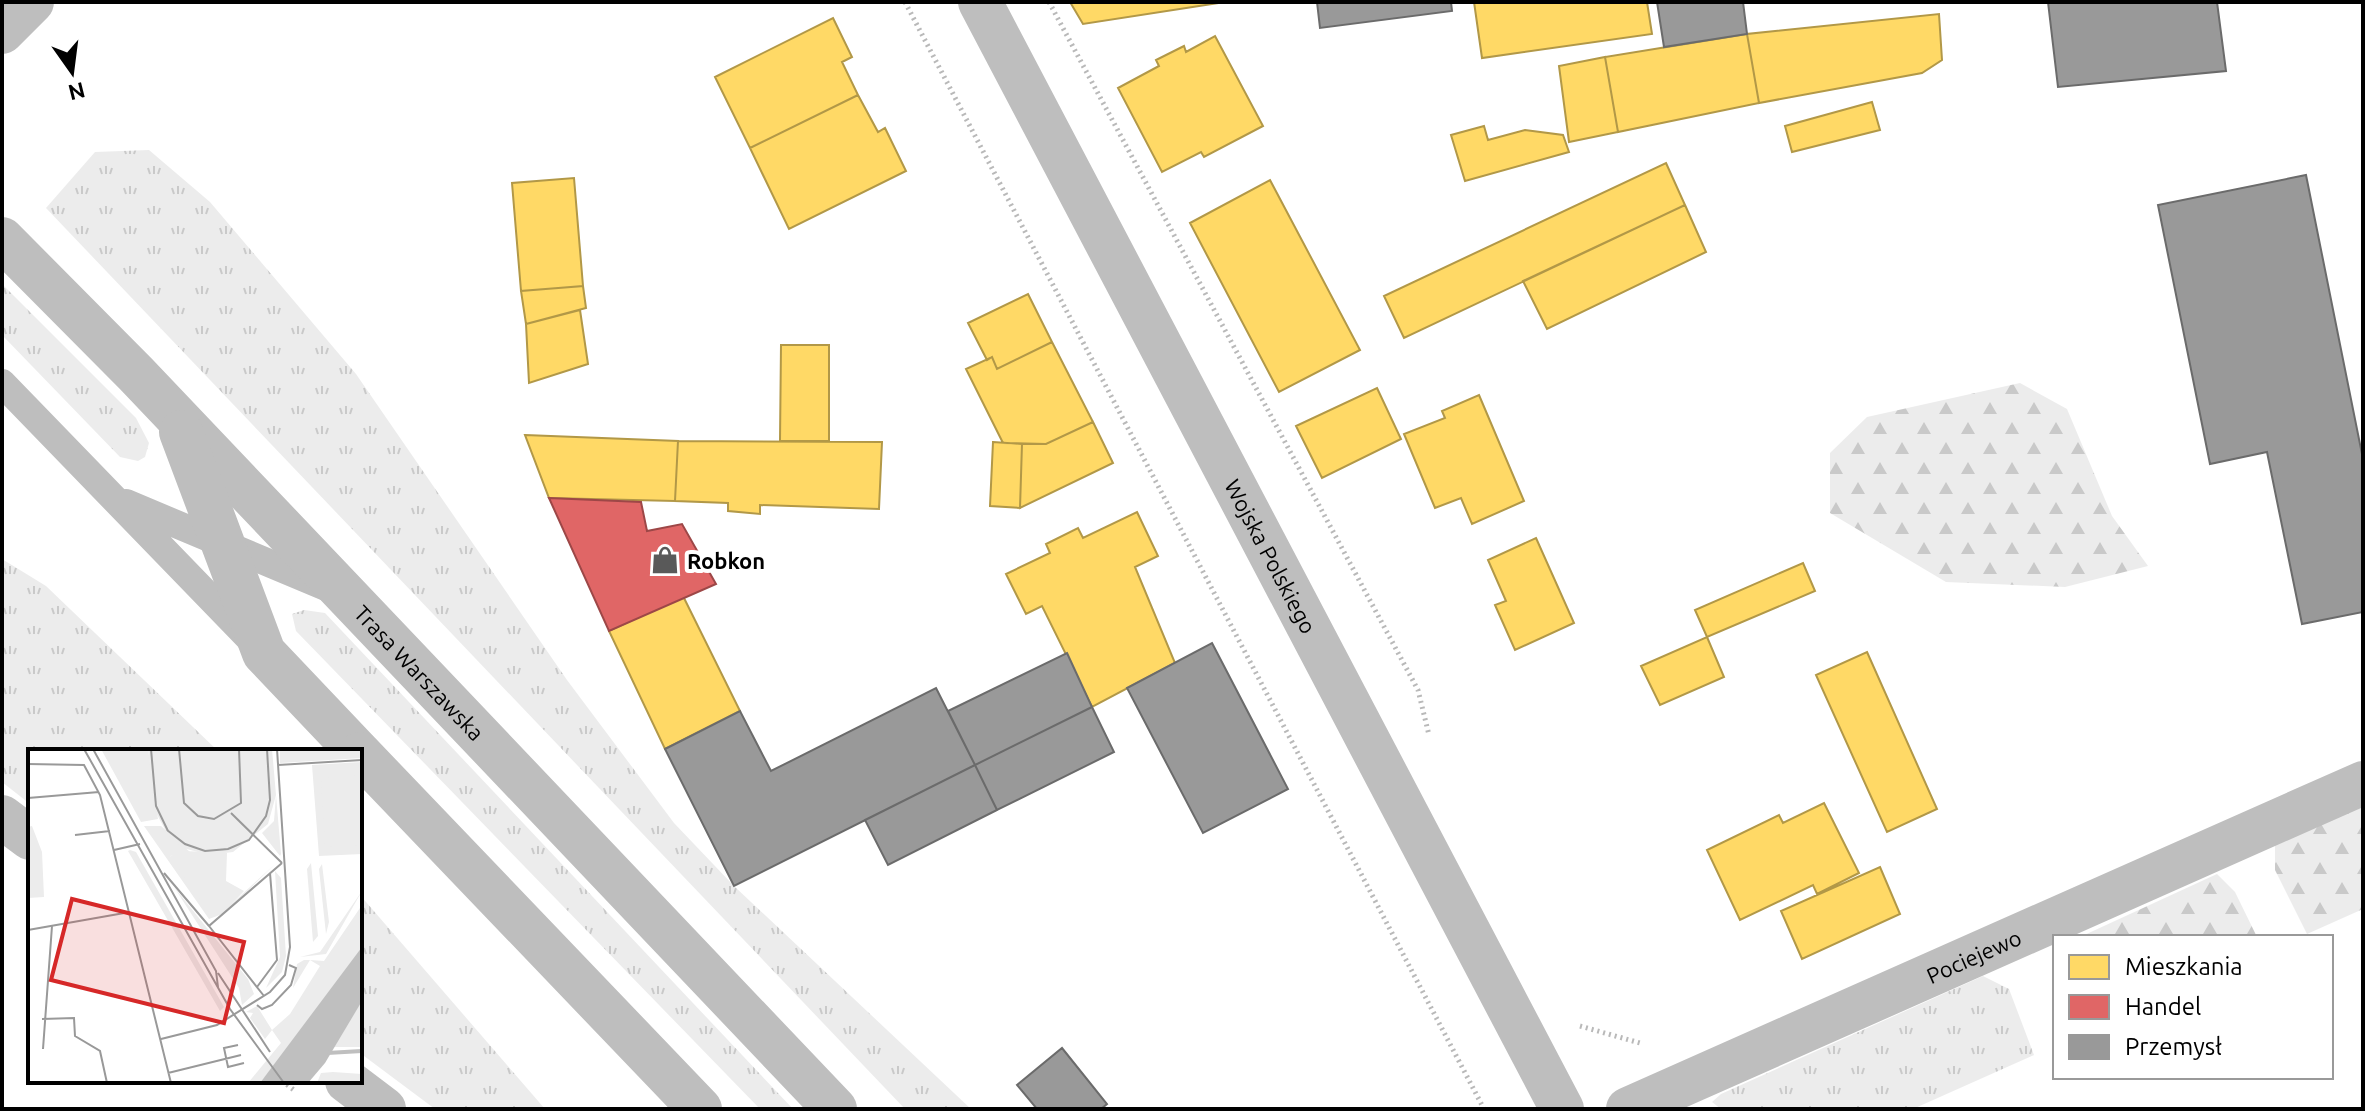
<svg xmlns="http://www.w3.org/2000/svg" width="2365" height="1111" viewBox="0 0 2365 1111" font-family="Ubuntu,sans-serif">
<defs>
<pattern id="grass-tufts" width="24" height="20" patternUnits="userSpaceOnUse" patternTransform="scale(2)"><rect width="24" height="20" fill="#ececec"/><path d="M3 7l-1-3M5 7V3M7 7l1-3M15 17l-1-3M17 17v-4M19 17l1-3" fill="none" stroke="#c9c9c9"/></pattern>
<pattern id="forest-firs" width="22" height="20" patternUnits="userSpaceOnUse" patternTransform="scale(2)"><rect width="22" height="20" fill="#ececec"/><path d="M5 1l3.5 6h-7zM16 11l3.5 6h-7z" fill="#c9c9c9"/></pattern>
</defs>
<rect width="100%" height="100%" fill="#fff"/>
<path fill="url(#grass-tufts)" d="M 149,150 L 210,202 L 356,374 L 567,680 L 674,823 L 734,886 L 971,1109 L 905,1109 L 46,208 L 95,152 Z
M 2,284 L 136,418 L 149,443 L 145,457 L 138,461 L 120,457 L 2,335 Z
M 2,559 L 46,586 L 218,751 L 30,751 L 30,804 L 2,782 Z
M 304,610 L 325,613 L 793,1109 L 760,1109 L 296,631 L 292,614 Z
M 360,895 L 545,1109 L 435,1109 L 360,1053 Z
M 1983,976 L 2009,989 L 2034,1055 L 1913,1109 L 1721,1109 L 1712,1102 L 1721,1094 Z"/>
<path fill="url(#forest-firs)" d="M 2020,383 L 2067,409 L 2112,516 L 2148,566 L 2065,587 L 1946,582 L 1830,513 L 1830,453 L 1867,417 Z
M 2363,804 L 2363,909 L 2307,934 L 2275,870 L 2275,842 Z
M 2217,874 L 2235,892 L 2257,937 L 2080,937 Z"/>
<path fill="#ffd966" stroke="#b29847" stroke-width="2" d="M 1070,2 L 1225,2 L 1083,24 Z
M 1474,2 L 1647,2 L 1652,34 L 1482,58 Z
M 1939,14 L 1942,60 L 1922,73 L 1759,103 L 1747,34 Z
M 833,18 L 852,57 L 842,62 L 858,95 L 750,148 L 715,77 Z
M 1747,34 L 1759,103 L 1618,132 L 1605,57 Z
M 1215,36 L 1263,126 L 1204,157 L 1201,152 L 1162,172 L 1118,88 L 1159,66 L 1156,60 L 1184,46 L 1186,52 Z
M 1605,57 L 1618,132 L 1569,142 L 1559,66 Z
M 858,95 L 878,132 L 885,128 L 906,171 L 789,229 L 750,148 Z
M 1872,102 L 1880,130 L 1792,152 L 1785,126 Z
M 1484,126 L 1488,140 L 1525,130 L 1563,135 L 1569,152 L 1465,181 L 1451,135 Z
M 1666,163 L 1685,205 L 1404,338 L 1384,296 Z
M 574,178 L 583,286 L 521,291 L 512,183 Z
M 1270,180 L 1360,350 L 1279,392 L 1190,223 Z
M 1685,205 L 1706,252 L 1547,329 L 1523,281 Z
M 583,286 L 586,308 L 526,324 L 521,291 Z
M 1028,294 L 1052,342 L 997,369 L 992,357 L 987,360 L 968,323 Z
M 580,310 L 588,364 L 529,383 L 526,324 Z
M 1052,342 L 1093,422 L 1046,444 L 1003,443 L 966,369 L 992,357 L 997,369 Z
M 781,345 L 829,345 L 829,441 L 780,441 Z
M 1377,388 L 1401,439 L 1322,478 L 1296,426 Z
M 1479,395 L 1524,501 L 1472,524 L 1461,498 L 1435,508 L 1404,434 L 1445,418 L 1442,411 Z
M 1093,422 L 1113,463 L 1020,508 L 1022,444 L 1046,444 Z
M 525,435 L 678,441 L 675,501 L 549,498 Z
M 678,441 L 882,442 L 879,509 L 760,505 L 760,514 L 728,511 L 728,503 L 675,501 Z
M 993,442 L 1022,444 L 1020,508 L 990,506 Z
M 1137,512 L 1158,556 L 1135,567 L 1175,663 L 1092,707 L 1042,606 L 1026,614 L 1006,574 L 1050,553 L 1046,544 L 1078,528 L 1083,538 Z
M 1536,538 L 1574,623 L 1515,650 L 1495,605 L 1506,601 L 1488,560 Z
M 1803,563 L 1815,591 L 1707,637 L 1695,610 Z
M 683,596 L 740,711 L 665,749 L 609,631 Z
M 1707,637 L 1724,677 L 1660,705 L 1641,666 Z
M 1867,652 L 1937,809 L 1887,832 L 1816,675 Z
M 1824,803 L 1859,873 L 1817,894 L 1813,885 L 1740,920 L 1707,850 L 1779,815 L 1783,823 Z
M 1880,867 L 1900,914 L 1802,959 L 1781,911 Z"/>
<path fill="#e06666" stroke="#9d4747" stroke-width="2" d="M 549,498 L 641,502 L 647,531 L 682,524 L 716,584 L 609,631 Z"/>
<path fill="#999" stroke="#6b6b6b" stroke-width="2" d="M 1317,2 L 1451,2 L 1452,11 L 1320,28 Z
M 1657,2 L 1743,2 L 1747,34 L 1664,47 Z
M 2048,2 L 2217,2 L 2226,71 L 2058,87 Z
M 2306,175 L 2363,459 L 2363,612 L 2302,624 L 2267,452 L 2210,464 L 2158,205 Z
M 1212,643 L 1288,789 L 1203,833 L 1127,688 Z
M 1067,653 L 1092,707 L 975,765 L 948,711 Z
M 936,688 L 975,765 L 734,886 L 665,749 L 740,711 L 771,771 Z
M 1092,707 L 1114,752 L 997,810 L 975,765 Z
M 975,765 L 997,810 L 888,865 L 865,820 Z
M 1062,1048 L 1107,1104 L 1101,1109 L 1037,1109 L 1017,1085 Z"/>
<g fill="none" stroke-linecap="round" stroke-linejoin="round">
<path stroke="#b9b9b9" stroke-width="5" stroke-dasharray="2 4" stroke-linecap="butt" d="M 905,2 L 1484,1109
M 1049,2 L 1418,690 L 1429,735
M 1580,1026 L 1640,1043
M 282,1081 L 294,1090"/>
<path stroke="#bebebe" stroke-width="28" d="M 2,383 L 252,641
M 126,503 L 331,589"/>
<g stroke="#bebebe" stroke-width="44">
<path id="s1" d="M 980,2 L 1562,1109"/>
<path d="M 2,32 L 32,2"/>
<path d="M 2,817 L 30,838"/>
<path d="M 347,1081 L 384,1109"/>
<path id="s2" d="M 1628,1109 L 2363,783"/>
</g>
<g stroke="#bebebe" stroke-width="44">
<path id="s3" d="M 2,239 L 136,374 L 835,1109"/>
<path d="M 181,432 L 264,653 L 357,751"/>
<path d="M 360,754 L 700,1109"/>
</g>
</g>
<defs>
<symbol id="shop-bare" viewBox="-9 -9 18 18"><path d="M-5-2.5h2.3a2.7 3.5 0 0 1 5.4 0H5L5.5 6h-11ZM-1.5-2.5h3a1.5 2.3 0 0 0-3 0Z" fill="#595959" stroke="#fff" stroke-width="2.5" paint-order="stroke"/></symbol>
</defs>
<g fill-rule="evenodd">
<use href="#shop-bare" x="645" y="540" width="40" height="40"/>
</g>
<g text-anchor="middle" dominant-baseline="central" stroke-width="8" stroke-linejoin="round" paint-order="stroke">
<g font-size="22" fill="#000" stroke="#fff">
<text stroke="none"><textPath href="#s1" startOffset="626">Wojska Polskiego</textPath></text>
<text stroke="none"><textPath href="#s3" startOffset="602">Trasa Warszawska</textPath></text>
<text stroke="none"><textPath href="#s2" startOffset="378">Pociejewo</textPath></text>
</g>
<g font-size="22" font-weight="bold" fill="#000" stroke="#fff" text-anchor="start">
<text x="687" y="560">Robkon</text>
</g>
</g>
<g transform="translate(28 749)">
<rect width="334" height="334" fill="#fff"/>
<path d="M 73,0 L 120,0 L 130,70 L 113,73 ZM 252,0 L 334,0 L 334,9 L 252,14 ZM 334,13 L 334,105 L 291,107 L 284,16 ZM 248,46 L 253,105 L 252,107 L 234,84 L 246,72 ZM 4,77 L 14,103 L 16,148 L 0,149 L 0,78 ZM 116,77 L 133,77 L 162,103 L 142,107 L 198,160 L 247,115 L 197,164 L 181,170 ZM 100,102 L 102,101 L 108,103 L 196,258 L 192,262 ZM 283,114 L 290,187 L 285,193 L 279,120 ZM 294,115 L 301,173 L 298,185 L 291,120 ZM 247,122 L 253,129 L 258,207 L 254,223 L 238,239 L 252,208 ZM 146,138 L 220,230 L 226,245 L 214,256 L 211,239 ZM 334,142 L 298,205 L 272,208 L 292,203 ZM 334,156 L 334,198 L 311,235 L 232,334 L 220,334 L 253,294 L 244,281 L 237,290 L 222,269 L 225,264 L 218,263 L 229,257 L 244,281 L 262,265 L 292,217 L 282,211 L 265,239 L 269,215 L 276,211 L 282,211 L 296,212 ZM 334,252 L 334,298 L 306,298 L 319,273 Z" fill="#ececec"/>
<path d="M 156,102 L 199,104 L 198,132 L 216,142 L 198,161 L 181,163 L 142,107 ZM 305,323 L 334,325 L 334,334 L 289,334 L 293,324 Z" fill="#ececec"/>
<path d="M 120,0 L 244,0 L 248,46 L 240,75 L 205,103 L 181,106 L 155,99 L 140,86 L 126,60 ZM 334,26 L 334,96 L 297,98 L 293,29 Z" fill="#ececec"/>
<path d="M 334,198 L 334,252 L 297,314 L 280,334 L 232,334 Z" fill="#bfbfbf"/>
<path fill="none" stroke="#bfbfbf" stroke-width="4" d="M 299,304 L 334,302"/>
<path fill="none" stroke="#999" stroke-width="2" d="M 56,0 L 202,260 L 256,334M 65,0 L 188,222 L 190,238M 123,0 L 128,57 L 140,82M 151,0 L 156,54 L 170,67 L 186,70 L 213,54 L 211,0M 0,15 L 56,16 L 72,46 L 143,334M 250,16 L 334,11M 0,49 L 71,43M 203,64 L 254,114M 139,81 L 157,95 L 177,102 L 200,100 L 221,91 L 238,67 L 242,51 L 239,0M 47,86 L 82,82M 86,101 L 112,95M 136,124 L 181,177M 0,181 L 102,163M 190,224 L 242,303M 229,238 L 249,211 L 242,124M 236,247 L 181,177 L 254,114M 229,256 L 234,260 L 244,256 L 263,236 L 268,219 L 261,216M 14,270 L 46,269 L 47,287 L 72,302 L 79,334M 133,290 L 189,276 L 242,243 L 257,226 L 262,198 L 249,0M 210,296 L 196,299 L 200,318 L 216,314M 15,300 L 24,177M 140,324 L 213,306"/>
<path fill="#d62828" fill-opacity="0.15" stroke="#d62828" stroke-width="4" d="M 44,150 L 216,193 L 196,274 L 23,231 Z"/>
<rect width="334" height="334" fill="none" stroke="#000" stroke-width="4"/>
</g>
<rect width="2365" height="1111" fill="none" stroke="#000000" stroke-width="8"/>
<rect x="2053" y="935" width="280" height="144" fill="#ffffff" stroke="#999999" stroke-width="2"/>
<rect x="2069" y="955" width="40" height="24" fill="#ffd966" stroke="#999999" stroke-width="2"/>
<text x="2125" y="975" font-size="24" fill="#000000">Mieszkania</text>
<rect x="2069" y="995" width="40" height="24" fill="#e06666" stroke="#999999" stroke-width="2"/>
<text x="2125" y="1015" font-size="24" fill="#000000">Handel</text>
<rect x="2069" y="1035" width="40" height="24" fill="#999999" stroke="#999999" stroke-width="2"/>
<text x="2125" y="1055" font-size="24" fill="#000000">Przemysł</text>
<g transform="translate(72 72) rotate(166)" stroke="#ffffff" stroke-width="6" paint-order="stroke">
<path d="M0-6L14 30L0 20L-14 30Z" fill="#000000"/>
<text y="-12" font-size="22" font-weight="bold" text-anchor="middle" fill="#000000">N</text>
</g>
</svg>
